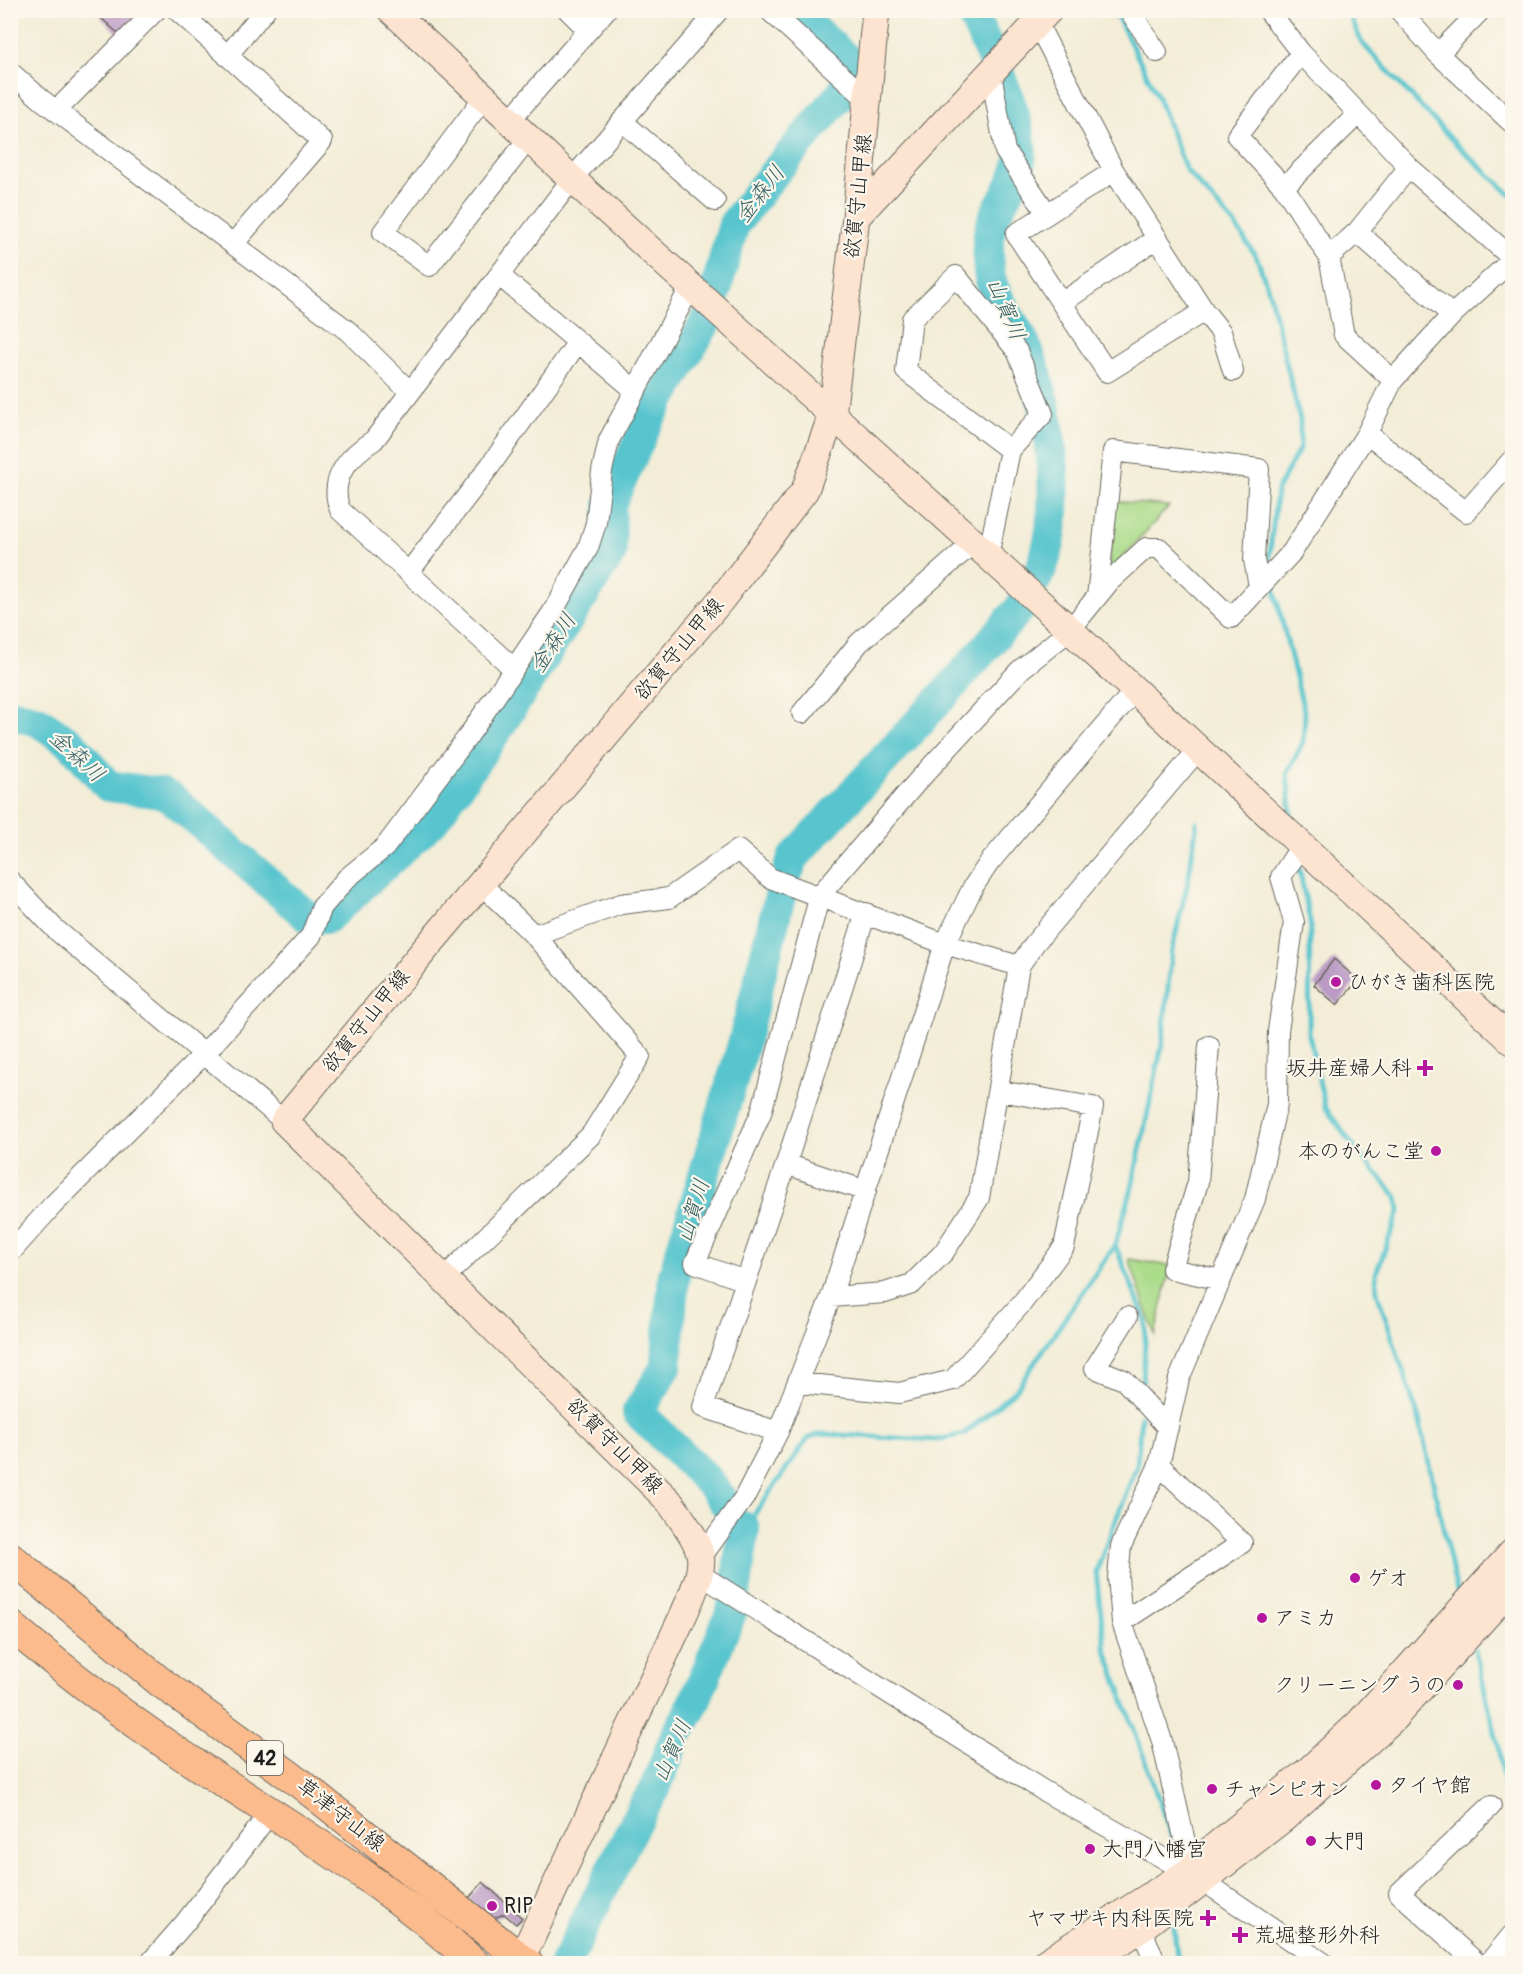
<svg xmlns="http://www.w3.org/2000/svg" width="1523" height="1974" viewBox="0 0 1523 1974" font-family="Pangolin,'Klee One',sans-serif">
<rect width="100%" height="100%" fill="#fbf7ec"/>
<filter id="ink" filterUnits="userSpaceOnUse"><feTurbulence type="fractalNoise" baseFrequency=".0167" numOctaves="2"/><feDisplacementMap in="SourceGraphic" scale="12" xChannelSelector="R" yChannelSelector="G"/><feConvolveMatrix kernelMatrix="1 2 1 2 8 2 1 2 1" color-interpolation-filters="sRGB"/></filter>
<filter id="wash" filterUnits="userSpaceOnUse"><feTurbulence type="fractalNoise" baseFrequency=".008" numOctaves="4" result="noise"/><feDisplacementMap in="SourceGraphic" scale="24" xChannelSelector="R" yChannelSelector="G"/><feGaussianBlur stdDeviation="1.35" result="paint"/><feColorMatrix in="noise" values="0 0 0 0 0 0 0 0 0 0 0 0 0 0 0 0 0 1.4 0 .05"/><feComposite in="paint" operator="in"/></filter>
<g filter="url(#wash)">
<rect width="100%" height="100%" fill="#f3edd7"/>
<path fill="#abdc8a" stroke="#647c53" stroke-width="1.5" d="M 1113,501 L 1169,506 L 1108,574 Z
M 1129,1259 L 1171,1266 L 1155,1335 Z"/>
<g fill="none" stroke-linecap="round" stroke-linejoin="round">
<path stroke="#58c5ce" stroke-width="5" d="M 1114,10 L 1157,95 L 1186,170 L 1236,226 L 1257,258 L 1270,295 L 1300,420 L 1300,448 L 1277,490 L 1268,568
M 1347,10 L 1362,43 L 1456,144 L 1512,196
M 1272,579 L 1305,715 L 1303,742 L 1287,774 L 1292,820
M 1298,863 L 1310,921 L 1309,1035 L 1325,1107 L 1356,1150 L 1397,1197 L 1399,1212 L 1376,1273 L 1377,1292 L 1419,1419 L 1457,1591
M 1115,1245 L 1146,1321 L 1143,1382
M 1141,1417 L 1137,1465 L 1096,1572 L 1105,1647 L 1177,1852 L 1176,1860
M 744,1529 L 808,1438 L 820,1434 L 936,1440 L 964,1434 L 1016,1390 L 1115,1245 L 1131,1192 L 1162,1045 L 1172,950 L 1188,881 L 1197,822
M 1475,1650 L 1498,1745 L 1512,1838
M 1174,1928 L 1178,1964"/>
<path stroke="#58c5ce" stroke-width="32" d="M 971,10 C 986,46 1026,124 1020,161 C 1016,184 1000,201 992,222 C 986,237 988,257 989,272 C 993,298 1014,322 1025,345 C 1051,402 1068,523 1036,579
M 10,714 L 38,721 L 72,744 L 108,786 L 160,793 L 171,798 L 308,917 L 327,918 L 433,821 L 495,733 L 611,552 L 610,505 L 648,421 L 708,318 L 734,224 L 775,172 L 843,92 L 855,67 L 793,10
M 789,869 L 793,858 L 953,685 L 1021,607
M 723,1501 L 710,1483 L 638,1412 L 666,1367 L 674,1275 L 744,1041 L 782,888
M 565,1964 L 640,1813 L 655,1789 L 674,1740 L 694,1703 L 733,1608 L 744,1529 L 742,1526"/>
</g>
<g id="blocks">
<path fill="#bb9bc5" d="M 107,10 L 147,10 L 122,37 L 101,18 Z
M 1334,959 L 1358,980 L 1337,1005 L 1314,985 Z
M 483,1882 L 522,1918 L 516,1924 L 504,1914 L 489,1920 L 468,1899 Z"/>
</g>
</g>
<g filter="url(#ink)">
<use href="#blocks" fill-opacity="0" stroke="#67655d" stroke-width="1.5"/>
<g fill="none" stroke-linecap="round" stroke-linejoin="round">
<defs>
<path id="street" d="M 177,10 L 322,141 L 234,243
M 568,10 L 588,30
M 769,10 L 868,100
M 1129,10 L 1157,52
M 1268,10 L 1301,53 L 1409,167 L 1512,258
M 1399,10 L 1438,54 L 1512,123
M 1037,23 L 1114,171 L 1204,311 L 1221,332 L 1233,371
M 1301,53 L 1237,136 L 1284,187 L 1329,257 L 1344,335 L 1393,380
M 1438,54 L 1481,10
M 227,56 L 265,10
M 10,72 L 42,100 L 348,331 L 410,392
M 991,73 L 1005,151 L 1046,212
M 485,96 L 383,232 L 429,266 L 530,137
M 56,111 L 156,10
M 510,120 L 606,10
M 622,121 L 715,201
M 1114,171 L 1016,234 L 1107,372 L 1204,311
M 1284,187 L 1358,114
M 1357,232 L 1452,315
M 1329,257 L 1357,232 L 1409,167
M 500,276 L 636,391
M 1063,302 L 1157,238
M 1367,433 L 1466,512 L 1512,460
M 988,556 L 1010,450 L 1043,414 L 1017,351 L 956,276 L 912,319 L 906,371 L 1010,450
M 409,572 L 490,466 L 578,342
M 1097,597 L 1113,451 L 1259,469 L 1254,560 L 1259,586
M 513,668 L 340,510 C 328,478 349,456 374,440 L 572,179 L 719,10
M 802,713 L 859,643 L 973,543
M 10,881 L 55,929 L 284,1121
M 534,935 L 621,904 L 669,898 L 738,850 L 770,878 L 945,944 L 1019,966
M 1209,1046 L 1198,1182 L 1172,1269 L 1221,1280
M 786,1164 L 866,1191
M 10,1253 L 52,1206 L 203,1055 L 311,936 L 322,907 L 347,878 L 385,847 L 469,735 L 552,613 L 588,548 L 596,523 L 602,471 L 609,440 L 691,286
M 444,1278 L 591,1135 L 640,1056 L 534,935 L 482,885
M 745,1281 L 695,1263 L 761,1113 L 820,895 L 916,783 L 1020,670 L 1070,630 L 1109,582 L 1146,548 L 1159,548 L 1231,618 L 1292,552 L 1367,433 L 1393,380 L 1452,315 L 1512,260
M 831,1297 L 885,1293 L 912,1284 L 944,1252 L 979,1198 L 1019,966 L 1035,943 L 1197,751
M 1127,1317 L 1095,1368 L 1124,1380 L 1168,1428
M 799,1383 L 899,1393 L 953,1380 L 1022,1303 L 1064,1247 L 1093,1107 L 999,1091
M 778,1432 L 703,1407 L 786,1164 L 866,913
M 702,1556 L 744,1498 L 778,1432 L 831,1297 L 945,944 L 973,887 L 989,863 L 1134,691
M 701,1575 L 1044,1791 L 1202,1880 L 1325,1964
M 1122,1622 L 1242,1543 L 1159,1465
M 1188,1872 L 1188,1855 L 1162,1741 L 1122,1622 L 1118,1577 L 1121,1546 L 1159,1465 L 1179,1379 L 1255,1199 L 1277,1104 L 1278,1031 L 1294,922 L 1281,877 L 1301,846
M 1141,1928 L 1156,1964
M 149,1964 L 184,1924 L 270,1813
M 1478,1964 L 1399,1893 L 1491,1806
M 1488,1964 L 1512,1935"/>
<path id="secondary" d="M 391,10 L 572,179 L 1070,630 L 1512,1041
M 856,217 L 1049,10
M 522,1957 L 683,1616 C 710,1555 707,1555 669,1501 L 284,1121 L 427,947 L 720,601 L 805,490 L 832,415 L 856,217 L 876,10
M 1043,1964 L 1188,1872 L 1202,1857 L 1309,1770 L 1359,1723 L 1512,1553
M 1088,1964 L 1141,1928 L 1284,1818 L 1393,1719 L 1512,1587"/>
<path id="primary" d="M 10,1557 L 159,1681 L 301,1784 L 528,1964
M 10,1625 C 66,1672 125,1717 185,1757 C 283,1822 389,1883 475,1964"/>
</defs>
<use href="#street" stroke="#67655d" stroke-width="22"/>
<use href="#secondary" stroke="#67655d" stroke-width="29"/>
<use href="#primary" stroke="#67655d" stroke-width="32"/>
<use href="#street" stroke="#fff" stroke-width="20"/>
<use href="#secondary" stroke="#fde4d1" stroke-width="27"/>
<use href="#primary" stroke="#fbbb8d" stroke-width="30"/>
</g>
</g>
<g fill="#b5179e" stroke="#fbf7ec" stroke-width="2">
<circle cx="1336" cy="982" r="6"/>
<path d="M1422 1059h6v6h6v6h-6v6h-6v-6h-6v-6h6z"/>
<circle cx="1436" cy="1151" r="6"/>
<circle cx="1355" cy="1578" r="6"/>
<circle cx="1262" cy="1618" r="6"/>
<circle cx="1458" cy="1685" r="6"/>
<circle cx="1376" cy="1785" r="6"/>
<circle cx="1212" cy="1789" r="6"/>
<circle cx="1311" cy="1841" r="6"/>
<circle cx="1090" cy="1849" r="6"/>
<circle cx="492" cy="1906" r="6"/>
<path d="M1205 1909h6v6h6v6h-6v6h-6v-6h-6v-6h6z"/>
<path d="M1237 1926h6v6h6v6h-6v6h-6v-6h-6v-6h6z"/>
</g>
<g text-anchor="middle" dominant-baseline="central" stroke-width="4.5" stroke-linejoin="round" paint-order="stroke">
<rect fill="#fbf7ec" stroke="#5f5e5a" stroke-width="1.5" x="247" y="1741" width="36" height="34" rx="4.5"/>
<g font-size="20" font-weight="bold" fill="#1c1c1c">
<text x="265" y="1758">42</text>
</g>
<g font-size="21" fill="#1c1c1c" stroke="#fbf7ec">
<text transform="translate(858 196) rotate(-84)">欲賀守山甲線</text>
<text transform="translate(679 649) rotate(-50)">欲賀守山甲線</text>
<text transform="translate(366 1021) rotate(-51)">欲賀守山甲線</text>
<text transform="translate(615 1446) rotate(45)">欲賀守山甲線</text>
<text transform="translate(341 1815) rotate(38)">草津守山線</text>
</g>
<g font-size="21" fill="#1c1c1c" stroke="#fbf7ec" text-anchor="start">
<text x="1348" y="982">ひがき歯科医院</text>
<text x="1412" y="1068" text-anchor="end">坂井産婦人科</text>
<text x="1424" y="1151" text-anchor="end">本のがんこ堂</text>
<text x="1367" y="1578">ゲオ</text>
<text x="1274" y="1618">アミカ</text>
<text x="1446" y="1685" text-anchor="end">クリーニング うの</text>
<text x="1388" y="1785">タイヤ館</text>
<text x="1224" y="1789">チャンピオン</text>
<text x="1323" y="1841">大門</text>
<text x="1102" y="1849">大門八幡宮</text>
<text x="504" y="1906">RIP</text>
<text x="1194" y="1918" text-anchor="end">ヤマザキ内科医院</text>
<text x="1254" y="1935">荒堀整形外科</text>
</g>
<g font-size="22" font-style="italic" fill="#346063" stroke="#fbf7ec">
<text transform="translate(760 194) rotate(-52)">金森川</text>
<text transform="translate(1006 309) rotate(67)">山賀川</text>
<text transform="translate(553 643) rotate(-57)">金森川</text>
<text transform="translate(77 756) rotate(43)">金森川</text>
<text transform="translate(693 1211) rotate(-73)">山賀川</text>
<text transform="translate(672 1751) rotate(-66)">山賀川</text>
</g>
</g>
<rect width="1523" height="1974" fill="none" stroke="#fbf7ec" stroke-width="36"/>
</svg>
